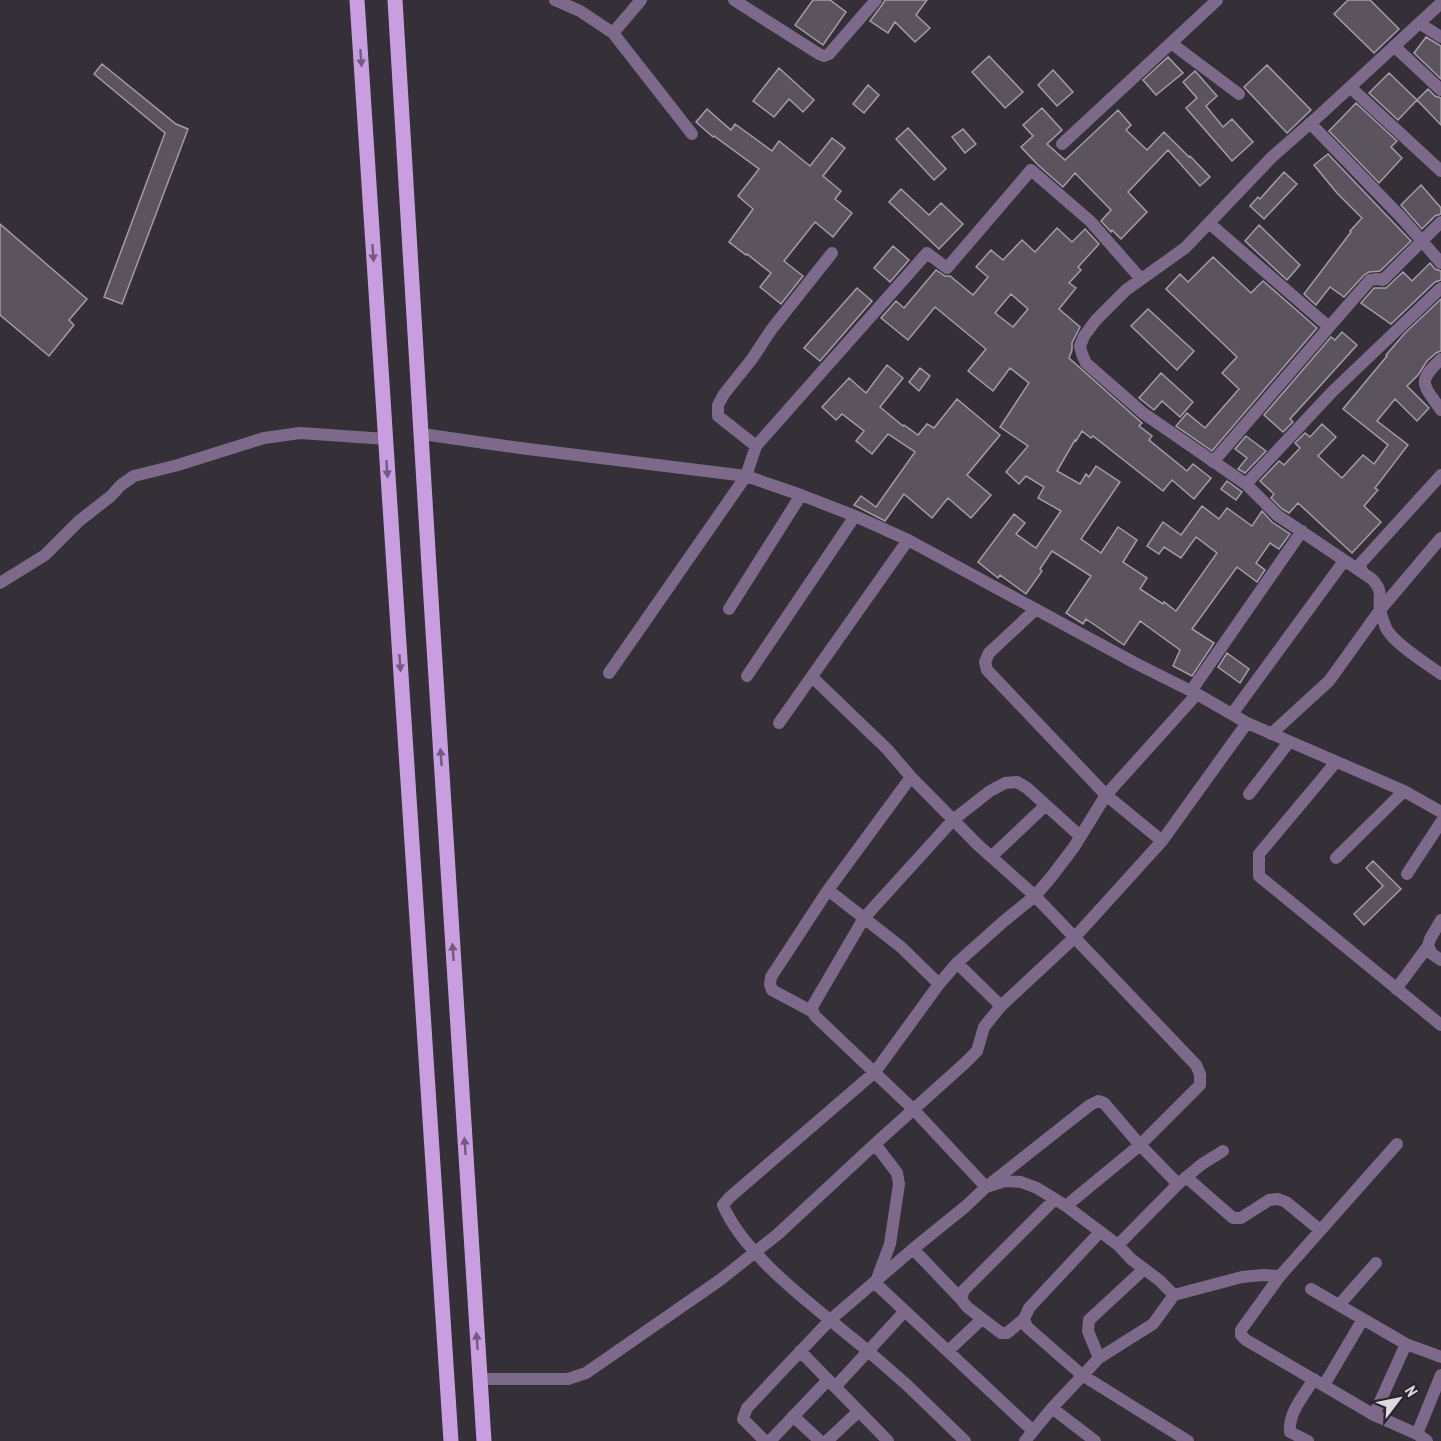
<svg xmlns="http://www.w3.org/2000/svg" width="1441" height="1441" viewBox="0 0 1441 1441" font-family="'PT Sans Narrow',sans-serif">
<rect width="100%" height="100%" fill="#352f38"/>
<path fill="#5b545f" stroke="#a39ca8" stroke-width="1.5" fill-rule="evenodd" d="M 813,0 L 830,0 L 846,12 L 823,45 L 795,25 Z
M 885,0 L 927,0 L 916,15 L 930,28 L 915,42 L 895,22 L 888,33 L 870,21 L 882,5 Z
M 1348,0 L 1370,0 L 1399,29 L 1374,53 L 1334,14 Z
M 1426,37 L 1441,46 L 1441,79 L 1414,53 Z
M 989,56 L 1023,92 L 1005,108 L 972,72 Z
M 1168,57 L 1183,73 L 1156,95 L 1143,80 Z
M 102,64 L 176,124 L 188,129 L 122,304 L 104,297 L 165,133 L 94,74 Z
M 1267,65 L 1311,110 L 1287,133 L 1244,87 Z
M 779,68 L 814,100 L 803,112 L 789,99 L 774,117 L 753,101 Z
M 1053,70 L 1073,92 L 1057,106 L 1038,85 Z
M 1195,71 L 1217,96 L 1206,106 L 1223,127 L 1232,119 L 1253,142 L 1232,161 L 1186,108 L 1197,98 L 1183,82 Z
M 1389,73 L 1417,100 L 1398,120 L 1369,93 Z
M 868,85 L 879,95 L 864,113 L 853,104 Z
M 1428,89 L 1435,96 L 1441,98 L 1441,125 L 1417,100 Z
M 1356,103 L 1397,141 L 1391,147 L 1402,158 L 1379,183 L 1329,131 Z
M 1042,108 L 1062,130 L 1047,144 L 1065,160 L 1118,110 L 1131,125 L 1126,130 L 1147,150 L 1164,132 L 1189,157 L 1190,156 L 1210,177 L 1200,186 L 1168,150 L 1128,192 L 1147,212 L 1121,239 L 1112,230 L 1111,232 L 1101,221 L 1111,210 L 1075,173 L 1063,187 L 1038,165 L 1021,147 L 1033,136 L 1023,125 Z
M 707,109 L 731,130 L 735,124 L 772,151 L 779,141 L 810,166 L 832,138 L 845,148 L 823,176 L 841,191 L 835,199 L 852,213 L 833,237 L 815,222 L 784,261 L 803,276 L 781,304 L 760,287 L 771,273 L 747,254 L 746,255 L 729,242 L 753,209 L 738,196 L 759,169 L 714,136 L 713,137 L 696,122 Z
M 908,128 L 946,169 L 934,180 L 896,139 Z
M 963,129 L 976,144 L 965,153 L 952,137 Z
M 1328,154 L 1411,241 L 1380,271 L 1369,272 L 1364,275 L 1344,297 L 1330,287 L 1316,305 L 1304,294 L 1351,232 L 1350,231 L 1362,218 L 1337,193 L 1314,165 Z
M 1284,172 L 1297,184 L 1264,219 L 1250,206 L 1258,197 L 1260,199 Z
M 1421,185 L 1441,208 L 1441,214 L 1435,216 L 1422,229 L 1401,205 Z
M 901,189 L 929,215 L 941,203 L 963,224 L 939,249 L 889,202 Z
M 0,224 L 87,299 L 69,320 L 74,325 L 49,356 L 0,315 Z
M 1259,225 L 1300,265 L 1287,280 L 1245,241 Z
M 1057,228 L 1072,242 L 1085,229 L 1099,244 L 1078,267 L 1081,270 L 1069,283 L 1076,288 L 1059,309 L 1080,327 L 1072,343 L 1072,350 L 1069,358 L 1142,423 L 1139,426 L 1152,436 L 1149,440 L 1187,471 L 1193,464 L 1211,478 L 1194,499 L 1172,480 L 1163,491 L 1093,436 L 1091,438 L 1082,431 L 1076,441 L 1075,440 L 1057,471 L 1080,484 L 1086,474 L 1089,477 L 1096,466 L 1120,482 L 1081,539 L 1101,553 L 1118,527 L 1137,540 L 1123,562 L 1147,578 L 1140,589 L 1163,604 L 1164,602 L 1176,611 L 1217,553 L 1196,537 L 1181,558 L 1164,547 L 1159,554 L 1147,546 L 1163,522 L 1181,535 L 1202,506 L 1219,519 L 1227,508 L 1252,526 L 1262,511 L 1272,522 L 1290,534 L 1279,549 L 1270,543 L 1256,563 L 1265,570 L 1257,582 L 1237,567 L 1192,629 L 1214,643 L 1192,676 L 1173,666 L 1180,650 L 1140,621 L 1124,645 L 1086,619 L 1083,624 L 1066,613 L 1091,576 L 1052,551 L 1040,569 L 1042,571 L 1026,594 L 1000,575 L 998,578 L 978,562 L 1014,514 L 1025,523 L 1016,534 L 1036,548 L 1061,511 L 1038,498 L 1044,487 L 1026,476 L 1019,484 L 1006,472 L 1028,446 L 1000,427 L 1029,383 L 1010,368 L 993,391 L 968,371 L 986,349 L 935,307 L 908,340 L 881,318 L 896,301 L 904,308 L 936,270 L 945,276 L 950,276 L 973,295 L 988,277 L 976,267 L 991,250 L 1003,260 L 1022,240 L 1035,252 ZM 1011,294 L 1028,309 L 1013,327 L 995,313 Z
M 893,246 L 909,260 L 890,282 L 874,268 Z
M 1213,257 L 1251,293 L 1263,281 L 1317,328 L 1212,451 L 1176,426 L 1187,413 L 1205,428 L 1239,389 L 1222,373 L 1237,357 L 1166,289 L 1180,274 L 1188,282 Z
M 1430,263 L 1435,269 L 1441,271 L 1441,280 L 1435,282 L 1391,324 L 1361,303 L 1374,288 L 1386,288 L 1403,272 L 1412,281 Z
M 857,288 L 872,301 L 820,361 L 804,348 Z
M 1441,299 L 1441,351 L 1436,353 L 1427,361 L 1418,375 L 1407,386 L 1429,408 L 1417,421 L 1395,399 L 1377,421 L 1408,445 L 1375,488 L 1378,490 L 1364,506 L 1381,522 L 1352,553 L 1298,503 L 1289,513 L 1282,509 L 1271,498 L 1274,494 L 1260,481 L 1279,461 L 1284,465 L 1300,448 L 1295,443 L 1305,433 L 1310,437 L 1322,424 L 1336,437 L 1318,456 L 1342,478 L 1363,455 L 1374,464 L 1388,445 L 1343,409 L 1387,356 L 1386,355 L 1405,333 Z
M 1148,309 L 1194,351 L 1177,370 L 1131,326 Z
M 1342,332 L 1357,345 L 1290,419 L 1293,422 L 1283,432 L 1264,415 L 1331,337 L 1335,340 Z
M 887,365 L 903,378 L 880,407 L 903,426 L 904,425 L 918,435 L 927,424 L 934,428 L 957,399 L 1000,435 L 967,475 L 991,495 L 971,518 L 948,498 L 932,518 L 904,494 L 885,521 L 854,505 L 861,496 L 876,507 L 915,452 L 888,434 L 872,454 L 856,441 L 864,431 L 842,414 L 836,420 L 822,407 L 849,378 L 866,393 Z
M 920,368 L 930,376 L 919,391 L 909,382 Z
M 1161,373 L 1193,402 L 1180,417 L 1162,401 L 1154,410 L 1139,398 Z
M 1246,436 L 1266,451 L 1245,473 L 1238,469 L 1247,458 L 1235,449 Z
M 1227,481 L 1242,492 L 1236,500 L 1221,489 Z
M 1227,653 L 1249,669 L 1240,683 L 1218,667 Z
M 1373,861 L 1401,889 L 1364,925 L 1354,914 L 1383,886 L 1366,868 Z"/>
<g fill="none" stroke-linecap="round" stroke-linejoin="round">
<path stroke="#7d6989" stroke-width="12" d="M 555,0 L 580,11 L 613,33 L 692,134
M 734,0 L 819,54 L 824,56 L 829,54 L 876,0
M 1217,0 L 1171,43 L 1239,94
M 1441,3 L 1322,113 L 1272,157 L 1185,248 L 1126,290 L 1096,320 L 1084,336 L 1080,346 L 1082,354 L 1086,363 L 1143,413 L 1246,484 L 1277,515 L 1372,579 C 1384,592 1378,595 1380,610 C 1381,615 1384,622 1386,628 C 1393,643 1427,664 1441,674
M 1419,23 L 1441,37
M 613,33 L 641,0
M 1394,46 L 1441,90
M 1350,87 L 1441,171
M 1310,123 L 1401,217 L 1441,263
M 1062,144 L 1171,43
M 1209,223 L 1329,327 L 1213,462
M 1329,327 L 1370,280 L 1377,279 L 1383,280 L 1441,222
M 1441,359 C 1416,383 1423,384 1441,410
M 422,434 L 520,448 L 746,476 L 801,495 L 855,516 L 908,540 L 1135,663 L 1197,694 L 1247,723 L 1404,791 L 1441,812
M 756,446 L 718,416 L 718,405 L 724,394 L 752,359 L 771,330 L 832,253
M 1246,484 L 1332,392 L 1441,288
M 1364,574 L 1361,569 L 1361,563 L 1441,475
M 0,583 L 45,555 L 79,521 L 111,496 L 121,485 L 134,476 L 178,465 L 264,438 L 300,433 L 386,439
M 729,609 L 801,495
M 1036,609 L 989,653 L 985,662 L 987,670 L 1106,795 L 1162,841
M 609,673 L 746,476 L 756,446 L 927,253 L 947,268 L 1031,170 L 1090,221 L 1141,279
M 747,676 L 855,516
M 812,677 L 887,749 L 911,777 L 978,845 L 1035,896 L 1196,1065 L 1200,1074 L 1200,1085 L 1140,1145 L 1066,1206
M 1191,691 L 1302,531
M 1232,714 L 1344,561
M 779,723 L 908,540
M 1271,734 L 1329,681 L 1380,610 L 1441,538
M 1336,762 L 1259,854 L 1259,876 L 1441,1025
M 1249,794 L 1289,742
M 1080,836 L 1027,788 L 1017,782 L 1005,783 L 990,791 L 953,820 L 864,918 L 812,1007 L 813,1012 L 815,1016 L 913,1109 L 986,1187 L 1005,1181 L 1021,1182 L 1037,1188 L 1066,1206 L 1118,1245 L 1131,1259 L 1159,1280 L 1174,1295
M 991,857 L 1046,805
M 1336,858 L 1404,791
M 1407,874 L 1441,822
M 828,890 L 901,947 L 939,984
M 1441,920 L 1430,939 L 1428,946 L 1432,954 L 1441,960
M 957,963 L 1001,1006
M 1396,989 L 1428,946
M 813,1012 L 772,990 L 770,984 L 771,977 L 828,890 L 911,777
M 875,1144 L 897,1173 L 899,1184 L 890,1244 L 878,1276
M 1397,1144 L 1280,1276 L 1241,1330 L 1241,1335 L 1246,1340 L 1374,1415 L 1417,1434 L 1427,1441
M 1186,1177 L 1233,1218 L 1241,1218 L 1269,1200 L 1278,1199 L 1286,1202 L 1320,1230
M 1178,1184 L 1140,1145 L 1104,1103 L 1098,1101 L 1090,1105 L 986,1187 L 966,1206 L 913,1249 L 830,1320 C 794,1291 741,1248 723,1205 L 730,1197 L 875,1072 L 939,984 L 957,963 L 1004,921 L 1035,896 L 1052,876 L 1074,847 L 1106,795 L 1197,694
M 1100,1232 L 1029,1308 L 1024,1319 L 1027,1327 L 1082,1375 L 1188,1441
M 1118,1245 L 1178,1184 L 1202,1164 L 1223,1151
M 913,1249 L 961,1299
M 874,1282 L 1033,1431
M 1311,1289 L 1406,1344 L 1441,1357
M 1339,1305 L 1376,1263
M 1024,1319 L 1007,1333 L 1001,1333 L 967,1307 L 961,1299 L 964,1290 L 1055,1199
M 800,1351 L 888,1441
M 948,1351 L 982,1319
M 1099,1358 L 1088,1331 L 1089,1320 L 1144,1269
M 480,1379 L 568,1379 L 586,1373 L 720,1280 L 778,1234 L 875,1144 L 965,1063 L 977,1051 L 984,1027 L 1001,1006 L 1075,937 L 1162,841 L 1247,723
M 1324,1385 L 1363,1319
M 835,1387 L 905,1311
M 1052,1408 L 1095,1441
M 1374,1415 L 1406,1344
M 793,1416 L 820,1441
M 1417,1434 L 1441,1375
M 765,1441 L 743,1419 L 747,1408 L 830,1320 L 868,1351 L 907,1385 L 965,1441
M 770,1441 L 828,1380
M 827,1441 L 859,1411
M 1025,1441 L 1052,1408 L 1099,1358 L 1153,1324 L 1174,1295 L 1242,1277 L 1263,1275 L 1280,1276
M 1308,1441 L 1290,1432 C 1288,1413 1304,1395 1314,1379"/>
<path stroke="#c89ee1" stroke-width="15" d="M 357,0 L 451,1441
M 395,0 L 429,567 L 484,1441"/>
</g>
<defs><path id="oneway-solid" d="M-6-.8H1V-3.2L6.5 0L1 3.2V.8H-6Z" transform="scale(1.5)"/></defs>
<g fill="#725b7f">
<use href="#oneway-solid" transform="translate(361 58) rotate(86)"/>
<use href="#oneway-solid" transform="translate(373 253) rotate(86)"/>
<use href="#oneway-solid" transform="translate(387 469) rotate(86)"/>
<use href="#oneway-solid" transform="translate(400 663) rotate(86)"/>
<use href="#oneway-solid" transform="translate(441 757) rotate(-94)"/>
<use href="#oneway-solid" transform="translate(453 952) rotate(-94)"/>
<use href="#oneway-solid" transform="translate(465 1146) rotate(-94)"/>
<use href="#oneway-solid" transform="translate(477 1341) rotate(-94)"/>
</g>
<g transform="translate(1399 1399) rotate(58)" stroke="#2b252e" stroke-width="4.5" paint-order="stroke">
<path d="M0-4.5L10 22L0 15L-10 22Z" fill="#dddae0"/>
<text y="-9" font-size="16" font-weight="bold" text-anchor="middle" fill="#dddae0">N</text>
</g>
</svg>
